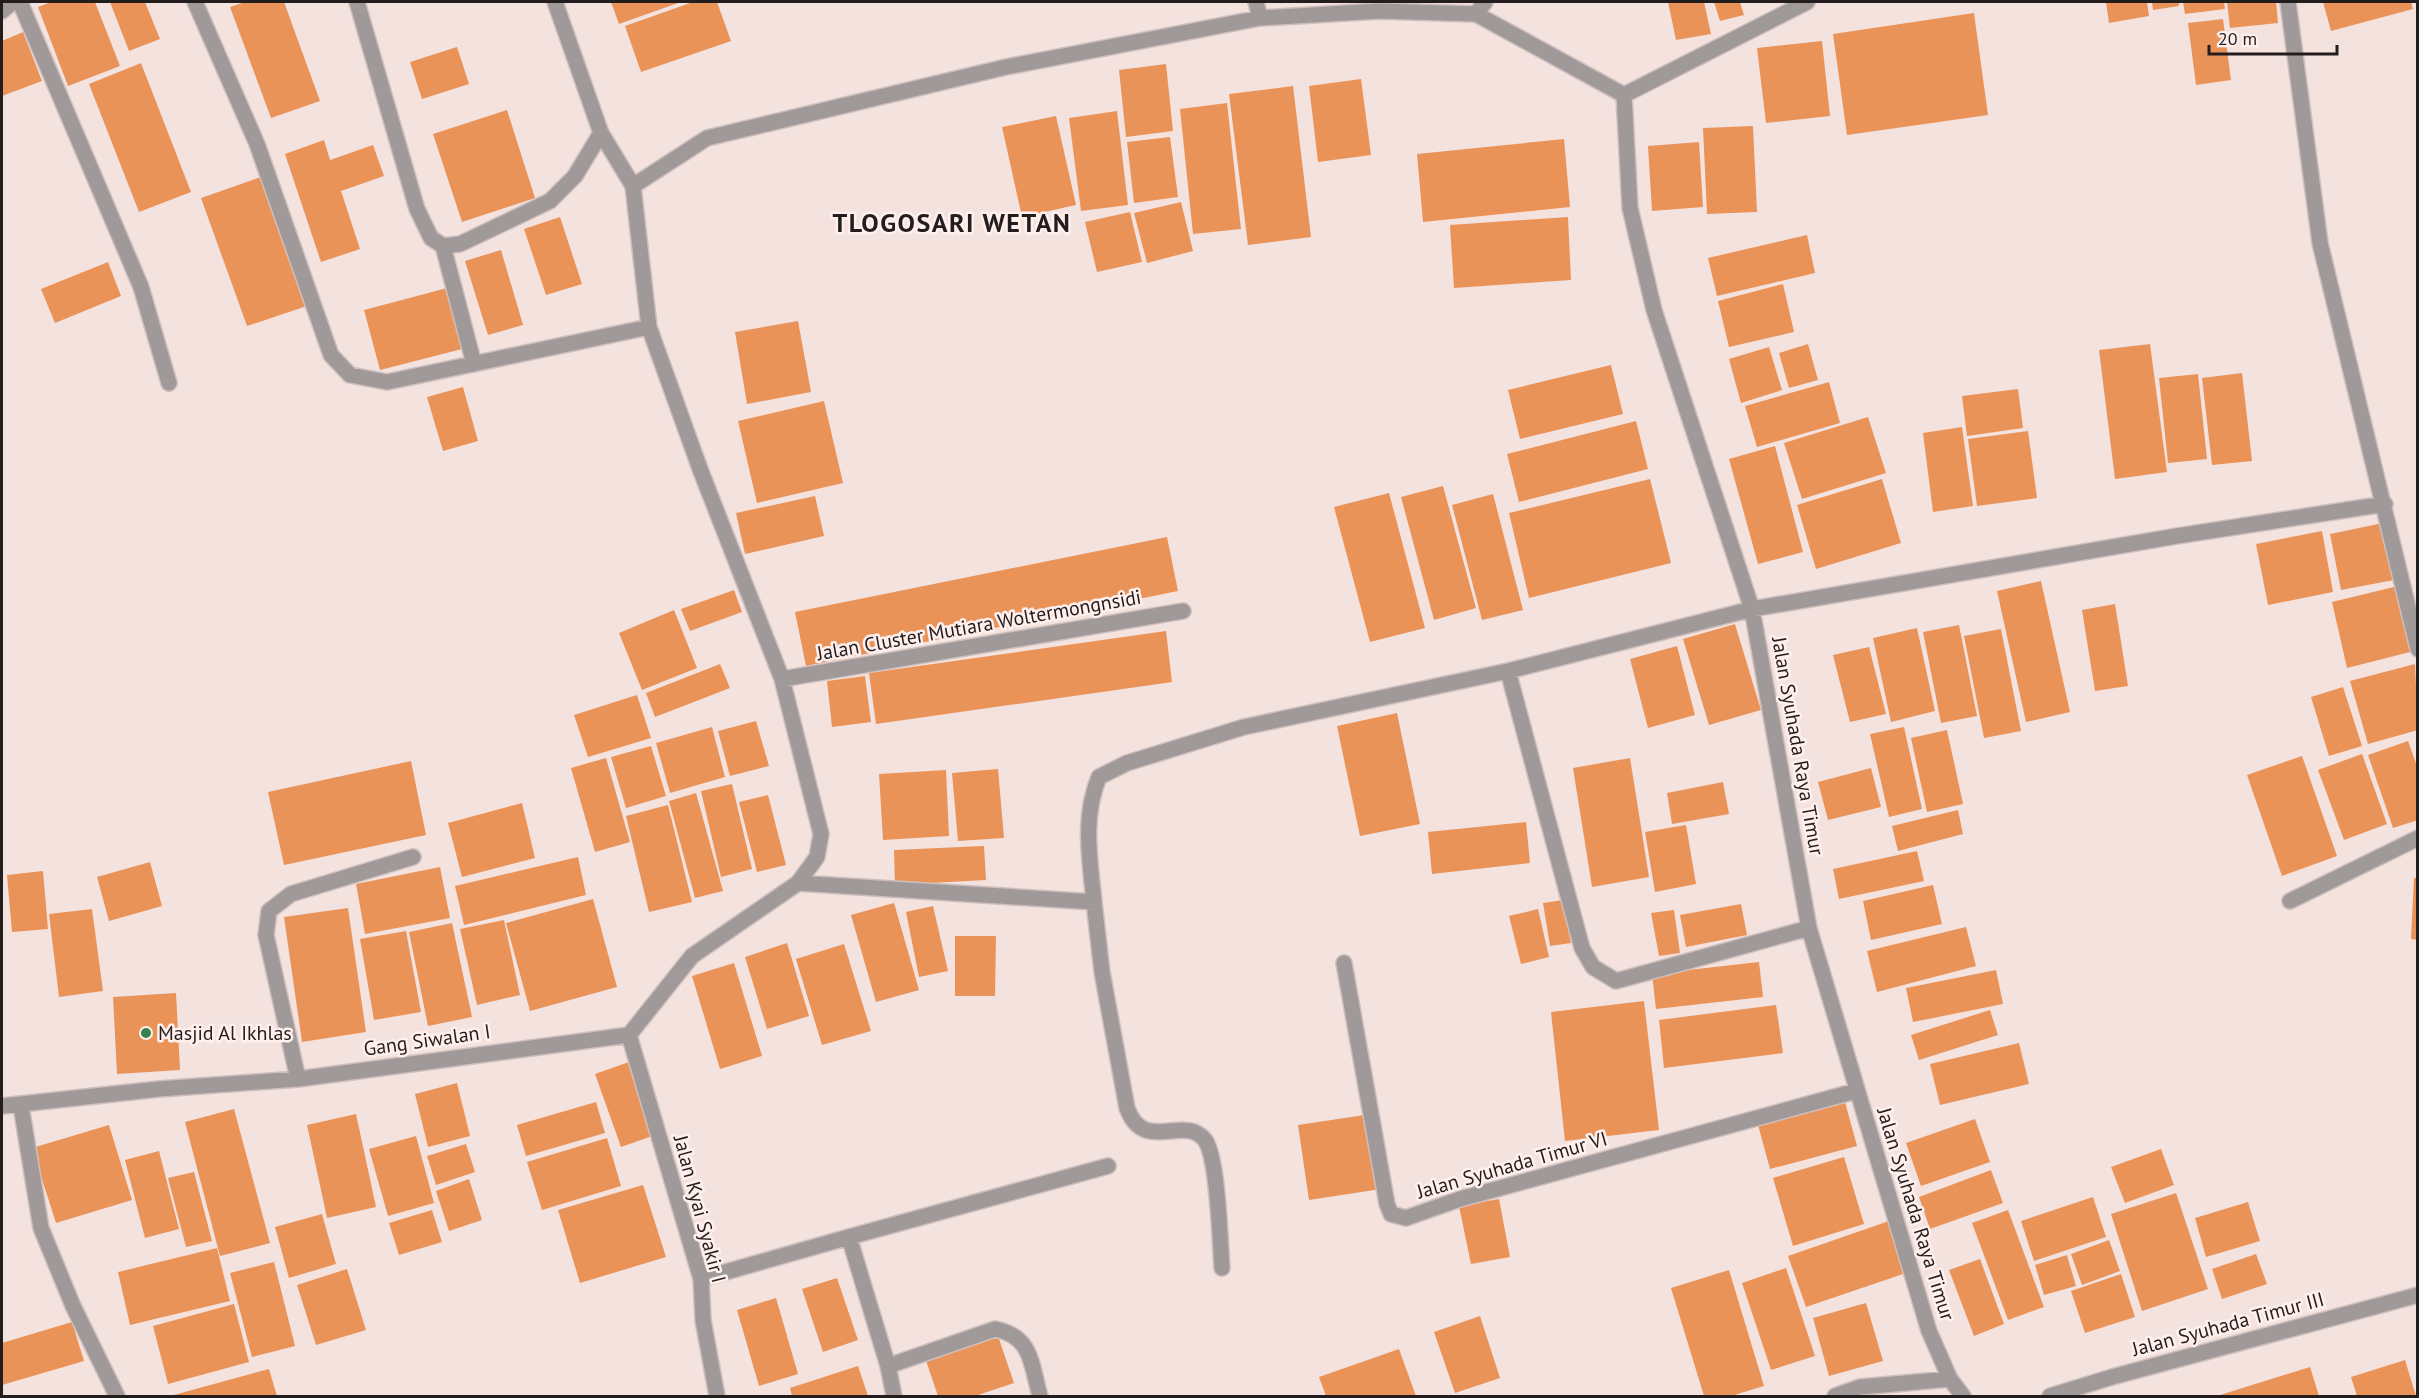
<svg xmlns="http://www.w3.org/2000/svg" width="2419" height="1398" viewBox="0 0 2419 1398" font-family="'PT Sans',sans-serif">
<rect width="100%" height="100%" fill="#f4e2df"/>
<path fill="#ea9359" d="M 51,2 L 95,2 L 120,66 L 68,86 L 38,7 Z
M 110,2 L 145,2 L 160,39 L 129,51 Z
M 245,2 L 284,2 L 320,101 L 271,118 L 230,7 Z
M 611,2 L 681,2 L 619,24 Z
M 693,2 L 717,2 L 731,41 L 641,72 L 625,26 Z
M 1668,2 L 1704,2 L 1711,34 L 1676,40 Z
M 1714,2 L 1740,2 L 1744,15 L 1720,21 Z
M 2106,2 L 2147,2 L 2149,16 L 2109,23 Z
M 2152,2 L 2179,2 L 2179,6 L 2153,10 Z
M 2183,2 L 2224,2 L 2225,9 L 2185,14 Z
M 2227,2 L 2276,2 L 2278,23 L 2230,28 Z
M 2323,2 L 2411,2 L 2413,9 L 2331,31 Z
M 1974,13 L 1988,115 L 1847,135 L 1833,34 Z
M 2223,19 L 2231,80 L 2196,85 L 2188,23 Z
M 23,32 L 42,81 L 2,96 L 2,41 Z
M 1822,41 L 1830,116 L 1766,123 L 1757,48 Z
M 457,47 L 469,84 L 422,99 L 410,62 Z
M 141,63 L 191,192 L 139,212 L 89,84 Z
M 1166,64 L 1173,131 L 1126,137 L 1119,70 Z
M 1361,79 L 1371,155 L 1318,162 L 1309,86 Z
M 1293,86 L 1311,237 L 1248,245 L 1229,94 Z
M 1227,103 L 1241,229 L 1193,234 L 1180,109 Z
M 507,110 L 535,198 L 462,222 L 433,134 Z
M 1117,111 L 1128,205 L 1081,211 L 1069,118 Z
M 1056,116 L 1076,205 L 1022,217 L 1002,127 Z
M 1753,126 L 1757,212 L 1707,214 L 1703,128 Z
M 1170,137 L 1178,197 L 1134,203 L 1127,142 Z
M 1564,139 L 1570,207 L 1423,222 L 1417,154 Z
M 324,140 L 330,160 L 373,145 L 384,176 L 341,191 L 360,249 L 321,262 L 285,154 Z
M 1699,142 L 1703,207 L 1652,211 L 1648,146 Z
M 261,177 L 307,306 L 247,326 L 201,198 Z
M 1181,202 L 1193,251 L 1147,263 L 1134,213 Z
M 1130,212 L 1142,262 L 1097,272 L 1085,222 Z
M 560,217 L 582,284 L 546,295 L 524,229 Z
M 1568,217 L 1571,280 L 1454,288 L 1450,225 Z
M 1807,235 L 1815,273 L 1717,296 L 1708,258 Z
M 501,250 L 523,325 L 488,335 L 465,261 Z
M 108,262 L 121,296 L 55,323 L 41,289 Z
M 1783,284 L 1794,332 L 1729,347 L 1718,301 Z
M 451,287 L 466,348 L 380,370 L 364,310 Z
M 798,321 L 811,392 L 747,404 L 735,332 Z
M 1808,344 L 1818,380 L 1789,388 L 1779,353 Z
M 2150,344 L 2167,472 L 2115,479 L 2099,350 Z
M 1769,347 L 1782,390 L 1741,403 L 1729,359 Z
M 1611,365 L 1623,414 L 1520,439 L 1508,390 Z
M 2242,373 L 2252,461 L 2212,465 L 2202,378 Z
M 2198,374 L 2207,459 L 2168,463 L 2159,378 Z
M 1829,382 L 1840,423 L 1757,447 L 1745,406 Z
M 463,387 L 478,441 L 443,451 L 427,397 Z
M 2018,389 L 2023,428 L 1967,436 L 1962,396 Z
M 824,401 L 843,483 L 757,503 L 738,421 Z
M 1868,417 L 1886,473 L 1802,499 L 1784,443 Z
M 1636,421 L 1648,469 L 1519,502 L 1507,454 Z
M 1962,427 L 1973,506 L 1933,512 L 1923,433 Z
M 2028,431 L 2037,498 L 1977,506 L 1968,439 Z
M 1775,446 L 1803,552 L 1758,564 L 1729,459 Z
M 1650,479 L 1671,563 L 1529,598 L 1509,513 Z
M 1882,479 L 1901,543 L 1816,569 L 1797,505 Z
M 1443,486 L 1476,608 L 1434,620 L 1401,497 Z
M 1389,493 L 1425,628 L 1370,642 L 1334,507 Z
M 1493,494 L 1523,610 L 1482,620 L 1452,505 Z
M 815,496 L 824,536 L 745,554 L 736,513 Z
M 2383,523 L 2394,580 L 2341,590 L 2330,534 Z
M 2322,531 L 2333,592 L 2268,605 L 2256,544 Z
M 1167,537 L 1178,591 L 806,666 L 795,612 Z
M 2041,581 L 2070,712 L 2026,722 L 1997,591 Z
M 2398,586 L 2414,651 L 2347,668 L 2332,602 Z
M 734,590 L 742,612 L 690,631 L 681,609 Z
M 2115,604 L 2128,686 L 2095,691 L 2082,610 Z
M 674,610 L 697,668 L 642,690 L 619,633 Z
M 1735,624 L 1761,710 L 1709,725 L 1683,639 Z
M 1959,625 L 1977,716 L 1941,723 L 1923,632 Z
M 1917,628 L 1935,711 L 1891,722 L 1873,638 Z
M 2001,629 L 2021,731 L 1984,738 L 1964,636 Z
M 1166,631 L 1172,682 L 876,724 L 869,673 Z
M 1677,646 L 1695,715 L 1648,728 L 1630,659 Z
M 1869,647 L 1886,714 L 1850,722 L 1833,655 Z
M 720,664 L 730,688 L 655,717 L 646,693 Z
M 2415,664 L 2418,730 L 2368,744 L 2350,681 Z
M 865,676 L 871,722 L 832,727 L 827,681 Z
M 2343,687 L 2362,746 L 2329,756 L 2311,697 Z
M 637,695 L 651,738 L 588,757 L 574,715 Z
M 1397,713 L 1420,824 L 1360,836 L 1337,726 Z
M 756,721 L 769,766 L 730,776 L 718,731 Z
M 712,727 L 725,777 L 670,793 L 656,743 Z
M 1904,727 L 1922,809 L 1889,817 L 1870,734 Z
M 1947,730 L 1963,804 L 1927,812 L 1911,738 Z
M 2408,741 L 2418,769 L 2418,820 L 2393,828 L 2368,755 Z
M 651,746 L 666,796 L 626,808 L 611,757 Z
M 2362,754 L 2387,824 L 2344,840 L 2318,770 Z
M 2302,756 L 2337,856 L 2282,876 L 2247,775 Z
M 606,758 L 630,842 L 595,852 L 571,768 Z
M 1630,758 L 1649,877 L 1592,887 L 1573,768 Z
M 411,761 L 426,835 L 284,865 L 268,792 Z
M 1871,768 L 1881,807 L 1828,820 L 1818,782 Z
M 998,769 L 1004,838 L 958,841 L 952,773 Z
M 946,770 L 949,836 L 883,840 L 879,774 Z
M 1723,782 L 1729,814 L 1672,824 L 1667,793 Z
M 732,784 L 752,869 L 721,877 L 701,791 Z
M 696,793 L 723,891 L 695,898 L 669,801 Z
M 768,795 L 786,865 L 757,872 L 739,802 Z
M 522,803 L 535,858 L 462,877 L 448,823 Z
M 668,805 L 692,902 L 649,912 L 626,816 Z
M 1958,810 L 1963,834 L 1898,851 L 1892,826 Z
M 1526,822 L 1530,863 L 1432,874 L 1428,832 Z
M 1686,825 L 1696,884 L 1655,892 L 1645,832 Z
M 984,846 L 986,880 L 895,885 L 894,850 Z
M 1917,851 L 1924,881 L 1839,899 L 1833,869 Z
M 578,857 L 586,895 L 464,925 L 455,886 Z
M 150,862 L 162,906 L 109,921 L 97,877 Z
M 440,867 L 450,918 L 365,934 L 356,884 Z
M 43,871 L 48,929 L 12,932 L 7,875 Z
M 2414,878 L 2418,878 L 2418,940 L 2411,939 Z
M 1933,885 L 1942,924 L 1871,940 L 1863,901 Z
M 593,899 L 617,987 L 530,1011 L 506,923 Z
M 1563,900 L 1571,943 L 1550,946 L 1543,903 Z
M 894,903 L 919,990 L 876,1002 L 851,915 Z
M 1741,904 L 1747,935 L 1686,947 L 1680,915 Z
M 933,906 L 948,971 L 919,977 L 906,912 Z
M 348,908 L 366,1032 L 302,1042 L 284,917 Z
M 92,909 L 103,991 L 59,997 L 49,914 Z
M 1538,909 L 1549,957 L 1521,964 L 1509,916 Z
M 1674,910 L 1680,953 L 1659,956 L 1651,913 Z
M 504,920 L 520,995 L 477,1005 L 460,929 Z
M 452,923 L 472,1017 L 428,1026 L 409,932 Z
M 1966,927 L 1976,966 L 1877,992 L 1867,951 Z
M 406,931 L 421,1012 L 374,1020 L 360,939 Z
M 955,936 L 996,936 L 995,996 L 955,996 Z
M 787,943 L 809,1016 L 767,1029 L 745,957 Z
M 844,944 L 871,1031 L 822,1045 L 796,959 Z
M 1759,962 L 1763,997 L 1656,1009 L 1652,974 Z
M 734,963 L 762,1056 L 720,1069 L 692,976 Z
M 1996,970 L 2003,1004 L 1913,1022 L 1906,988 Z
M 176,993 L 180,1070 L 117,1074 L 113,997 Z
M 1644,1001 L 1659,1130 L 1565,1141 L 1551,1012 Z
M 1776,1005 L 1783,1053 L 1664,1068 L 1659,1020 Z
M 1990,1010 L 1998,1035 L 1919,1060 L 1911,1035 Z
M 2019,1043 L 2029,1084 L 1940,1105 L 1930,1064 Z
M 629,1062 L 655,1135 L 621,1147 L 595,1074 Z
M 457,1083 L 470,1136 L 428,1147 L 415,1094 Z
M 596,1102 L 605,1133 L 526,1156 L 517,1125 Z
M 1845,1102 L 1857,1146 L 1770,1169 L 1758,1125 Z
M 234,1109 L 270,1243 L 220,1256 L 185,1122 Z
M 356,1114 L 376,1207 L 327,1218 L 307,1125 Z
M 1371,1114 L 1381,1189 L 1309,1200 L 1298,1125 Z
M 1975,1119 L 1990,1162 L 1921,1186 L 1906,1143 Z
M 109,1125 L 132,1200 L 56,1223 L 32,1148 Z
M 416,1136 L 434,1203 L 388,1216 L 369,1149 Z
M 607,1138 L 621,1186 L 542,1210 L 527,1162 Z
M 466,1144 L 475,1172 L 436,1185 L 427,1156 Z
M 2161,1149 L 2174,1185 L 2125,1203 L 2111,1167 Z
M 159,1151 L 179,1229 L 145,1238 L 125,1160 Z
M 1844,1157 L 1864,1224 L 1793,1246 L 1773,1178 Z
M 1991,1170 L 2003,1203 L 1930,1229 L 1919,1197 Z
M 194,1172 L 212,1241 L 186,1247 L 168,1178 Z
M 469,1179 L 482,1220 L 449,1231 L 436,1191 Z
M 643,1185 L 666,1257 L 580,1283 L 558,1210 Z
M 2176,1193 L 2208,1289 L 2142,1311 L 2111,1214 Z
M 2093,1197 L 2106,1237 L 2034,1261 L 2021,1221 Z
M 1499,1199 L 1510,1257 L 1471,1264 L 1459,1206 Z
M 2248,1202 L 2260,1241 L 2206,1257 L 2195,1218 Z
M 432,1210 L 442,1242 L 399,1255 L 389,1223 Z
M 2008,1210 L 2044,1307 L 2008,1320 L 1972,1223 Z
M 322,1214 L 336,1264 L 289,1278 L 275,1227 Z
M 1889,1221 L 1906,1273 L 1806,1307 L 1788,1256 Z
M 2109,1240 L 2120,1271 L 2082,1285 L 2071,1254 Z
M 217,1248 L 230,1301 L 130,1325 L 118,1272 Z
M 2256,1254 L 2267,1284 L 2222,1299 L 2212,1269 Z
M 2067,1255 L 2076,1286 L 2044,1295 L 2035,1265 Z
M 1980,1259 L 2004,1324 L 1974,1336 L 1949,1270 Z
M 274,1262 L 295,1346 L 252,1357 L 230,1273 Z
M 1786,1268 L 1815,1356 L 1771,1370 L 1742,1283 Z
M 347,1269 L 366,1330 L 316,1345 L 297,1285 Z
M 1729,1270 L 1764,1386 L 1731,1396 L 1704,1396 L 1671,1288 Z
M 2121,1274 L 2135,1317 L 2085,1333 L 2071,1291 Z
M 837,1278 L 858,1340 L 823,1352 L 802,1289 Z
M 776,1298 L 798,1374 L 759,1386 L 737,1310 Z
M 1866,1303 L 1883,1361 L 1829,1376 L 1813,1318 Z
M 234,1304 L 249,1362 L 168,1384 L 153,1326 Z
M 1480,1316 L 1500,1378 L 1455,1393 L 1434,1332 Z
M 72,1322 L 84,1361 L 2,1385 L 2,1343 Z
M 997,1333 L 1014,1383 L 975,1396 L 938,1396 L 925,1358 Z
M 1399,1349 L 1416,1396 L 1326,1396 L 1319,1377 Z
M 2405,1360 L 2416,1396 L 2357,1396 L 2351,1377 Z
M 858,1366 L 868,1396 L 792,1396 L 790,1388 Z
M 2310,1367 L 2319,1396 L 2217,1396 Z
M 269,1369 L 277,1396 L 170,1396 Z"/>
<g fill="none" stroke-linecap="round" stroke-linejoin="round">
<defs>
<path id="street" d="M 20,2 L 141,287 L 169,383
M 195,2 L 257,144 L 331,355 L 350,375 L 387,382 L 649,327
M 357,2 L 417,209 L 431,238 L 443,246 L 460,244 L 550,201 L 575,176 L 601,133
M 555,2 L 601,133 L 633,186
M 1256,2 L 1260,18
M 2288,2 L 2320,243 L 2418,649
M 2,11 L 13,2
M 1476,14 L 1485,2
M 1624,95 L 1630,208 L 1654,310 L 1752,609 L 1809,928 L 1929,1331 L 1950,1379 L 1963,1396
M 443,246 L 474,364
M 1508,671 L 1582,948 L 1593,967 L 1616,981 L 1809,928
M 782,679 L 1183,611
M 798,883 L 1094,902 L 1102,972 L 1127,1108 C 1144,1155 1184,1113 1205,1140 C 1218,1158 1220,1242 1222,1268
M 2290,901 L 2418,838
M 1094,902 C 1090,859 1082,818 1099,777 L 1127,763 L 1244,727 L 1508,671 L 1752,609 L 2177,536 L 2385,504
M 1344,963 L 1387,1204 L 1391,1214 L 1406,1218 L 1460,1199 L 1856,1091
M 629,1035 L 701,1279 L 703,1320 L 717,1396
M 298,1079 L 266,935 L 269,911 L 291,894 L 413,857
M 2,1106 L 159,1089 L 298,1079 L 629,1035 L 692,956 L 798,883 L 817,857 L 821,834 L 782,679 L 700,469 L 649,327 L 633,186 L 707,138 L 1006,67 L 1260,18 L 1380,11 L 1476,14 L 1624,95 L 1807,2
M 21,1106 L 41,1228 L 73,1306 L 117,1396
M 849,1237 L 1108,1166
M 701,1279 L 849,1237 L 888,1366 L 894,1396
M 888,1366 L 995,1329 C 1032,1336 1031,1364 1040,1396
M 1835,1396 L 1860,1387 L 1950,1379
M 2050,1396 L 2112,1377 L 2418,1295"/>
</defs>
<use href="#street" stroke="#cfbfbc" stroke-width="18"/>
<use href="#street" stroke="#a0999a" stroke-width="15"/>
</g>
<circle fill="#35814f" stroke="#fff0ee" stroke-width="2" cx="146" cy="1033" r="6"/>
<g text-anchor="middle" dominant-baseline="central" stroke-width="5" stroke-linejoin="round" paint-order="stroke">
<g font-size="20" fill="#241d1d" stroke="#fff0ee">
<text transform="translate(979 625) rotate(-10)">Jalan Cluster Mutiara Woltermongnsidi</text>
<text transform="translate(1798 746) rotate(80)">Jalan Syuhada Raya Timur</text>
<text transform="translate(427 1040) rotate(-8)">Gang Siwalan I</text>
<text transform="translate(1512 1165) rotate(-16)">Jalan Syuhada Timur VI</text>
<text transform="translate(700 1209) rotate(75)">Jalan Kyai Syakir I</text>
<text transform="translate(1916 1214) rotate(73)">Jalan Syuhada Raya Timur</text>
<text transform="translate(2228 1324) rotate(-15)">Jalan Syuhada Timur III</text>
</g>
<g font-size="20" fill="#241d1d" stroke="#fff0ee" text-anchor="start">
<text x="158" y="1033">Masjid Al Ikhlas</text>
</g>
<g font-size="26" font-weight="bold" letter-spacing="1.5" fill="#241d1d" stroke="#fff0ee">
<text x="952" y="222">TLOGOSARI WETAN</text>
</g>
</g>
<rect width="2419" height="1398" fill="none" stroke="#241d1d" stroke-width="6"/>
<path d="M2209 45v9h128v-9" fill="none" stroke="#241d1d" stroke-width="3"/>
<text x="2218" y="45" font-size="18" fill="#241d1d" stroke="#fff0ee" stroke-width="4.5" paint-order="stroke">20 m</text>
</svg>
